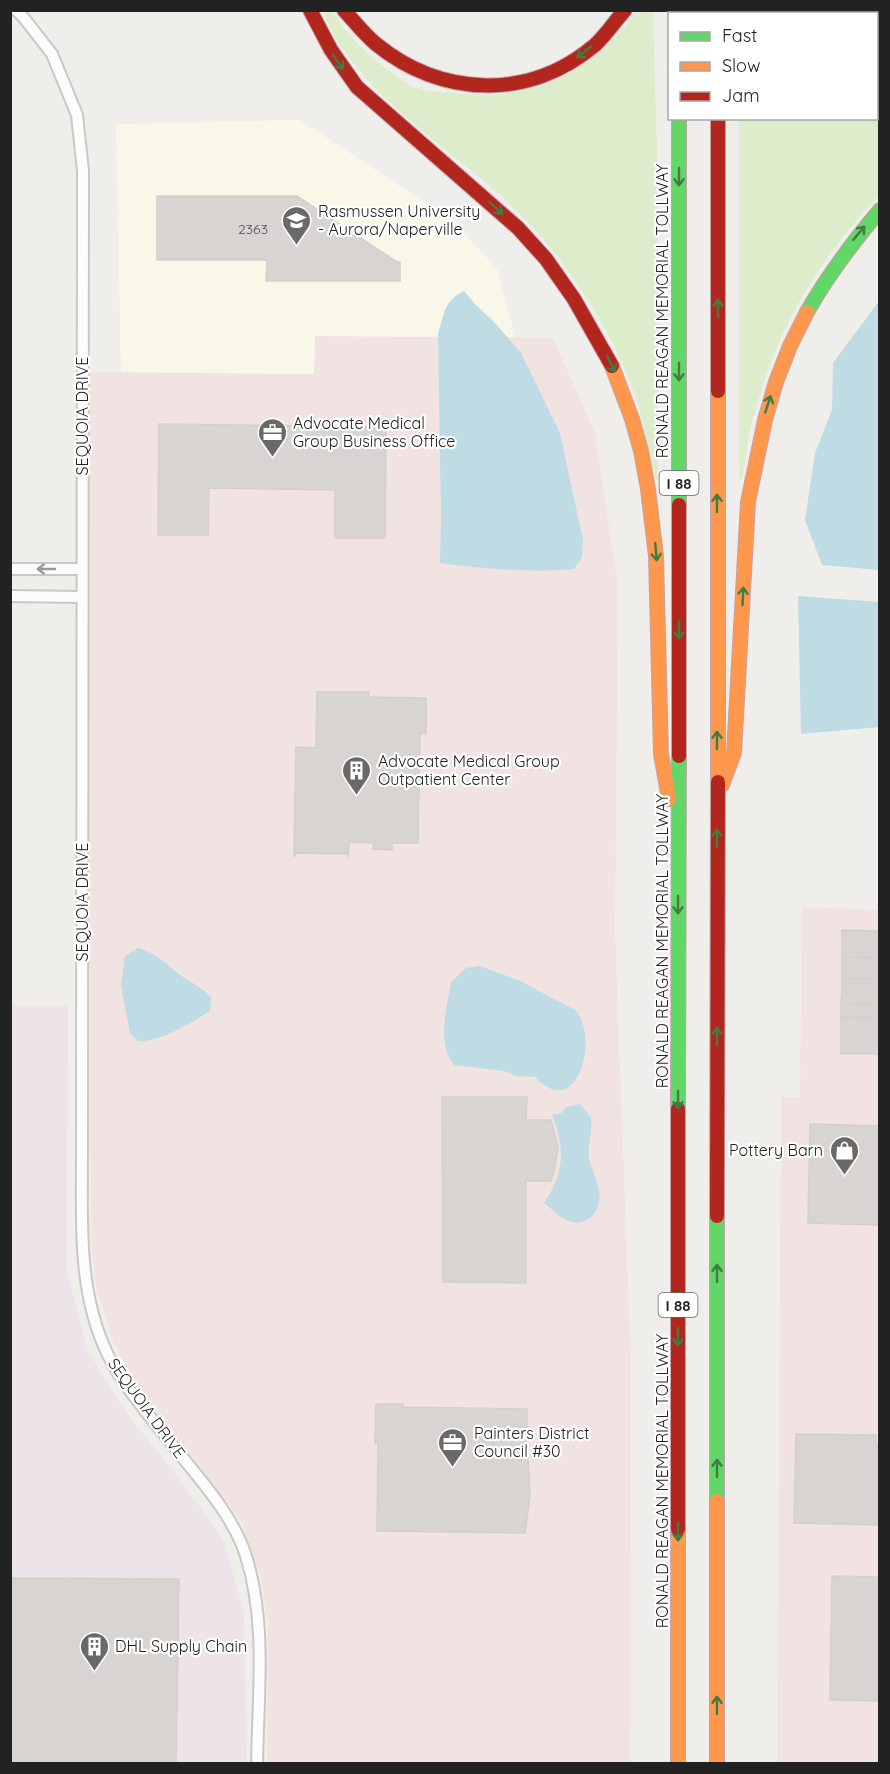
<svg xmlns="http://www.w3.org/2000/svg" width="890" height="1774" viewBox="0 0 890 1774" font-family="Quicksand,sans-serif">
<rect width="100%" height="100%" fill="#f0eeeb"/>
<path fill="#f1e3e1" d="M 315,336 L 553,338 L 595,433 L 618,586 L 615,932 L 631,1365 L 630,1763 L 267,1763 L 268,1624 L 261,1578 L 241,1522 L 143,1396 L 113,1342 L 96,1286 L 91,1237 L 88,372 L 314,374 Z
M 802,907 L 879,910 L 879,1763 L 777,1764 L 781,1097 L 800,1097 Z"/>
<path fill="#ede4e9" d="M 11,1006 L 68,1006 L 67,1271 L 88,1351 L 127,1414 L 179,1478 L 224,1541 L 244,1613 L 247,1763 L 11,1764 Z"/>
<path fill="#f8f7e8" d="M 300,120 L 454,222 L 497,269 L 515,337 L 315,336 L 314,374 L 121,372 L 116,124 Z"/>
<path fill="#ddeccb" d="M 323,11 L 332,11 C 348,37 370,58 396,75 C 400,79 406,84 411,86 C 424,91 442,92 456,93 C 533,103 592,72 637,11 L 653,11 L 658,187 L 658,481 C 650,472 643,420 638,403 C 620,351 593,303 560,260 C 543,237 522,215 501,196 C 442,142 352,88 323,11 Z
M 877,90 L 879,90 L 879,196 C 825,251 782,320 760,394 C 756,407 752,421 749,434 C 746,449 746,470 739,483 L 739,119 L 876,118 Z"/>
<path fill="#bfdbe3" d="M 464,291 L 475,304 L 495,323 L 521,353 L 560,433 L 583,540 L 582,557 L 574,569 C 528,573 485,569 440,563 L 441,517 L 438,334 C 445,314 443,301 464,291 Z
M 879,301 L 879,570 L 822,565 L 805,520 L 815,453 L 832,410 L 833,363 Z
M 798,596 L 879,602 L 879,727 L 801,734 Z
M 138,948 C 159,955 162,961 179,974 C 190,982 201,987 211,997 L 210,1011 C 193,1022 158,1043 138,1041 L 130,1033 L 121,986 L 125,956 Z
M 480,966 L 520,981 L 575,1010 C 600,1036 578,1123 535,1077 L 516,1076 L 504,1071 L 454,1065 C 436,1041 447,1009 451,982 L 466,968 Z
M 580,1104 L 591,1117 C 593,1131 587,1146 589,1159 C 592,1170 597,1180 599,1190 C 603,1211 587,1229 566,1220 C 559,1217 551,1208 544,1203 C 565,1172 565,1149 552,1114 L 560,1114 L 567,1107 Z"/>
<path fill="#d7d4d2" stroke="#d3d0cc" stroke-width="1.5" d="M 157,196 L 297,196 L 397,262 L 400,262 L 400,281 L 266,281 L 267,260 L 157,260 Z
M 159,424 L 386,427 L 385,538 L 335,538 L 335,490 L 209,488 L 208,535 L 158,535 Z
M 317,692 L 369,692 L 369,697 L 426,698 L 426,733 L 420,733 L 418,843 L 392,843 L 392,850 L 373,849 L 374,843 L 349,842 L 348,857 L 347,854 L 296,853 L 295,856 L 294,856 L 296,747 L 316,748 Z
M 842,930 L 880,931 L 880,958 L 842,957 Z
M 842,957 L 880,958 L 880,968 L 842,968 Z
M 842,968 L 880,968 L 880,979 L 842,979 Z
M 842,979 L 880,979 L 880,992 L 842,992 Z
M 842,992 L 880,992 L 880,1005 L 841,1004 Z
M 841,1004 L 880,1005 L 880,1018 L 841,1017 Z
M 841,1017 L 880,1018 L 880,1054 L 841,1054 Z
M 442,1097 L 527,1097 L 526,1120 L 551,1120 L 558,1147 L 555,1168 L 551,1181 L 526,1181 L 526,1283 L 443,1282 Z
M 810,1124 L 880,1126 L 880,1225 L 808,1223 Z
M 376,1404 L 403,1404 L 402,1407 L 527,1409 L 527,1458 L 528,1458 L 530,1496 L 525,1533 L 377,1531 L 378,1443 L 375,1443 Z
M 796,1434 L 876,1435 L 876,1444 L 880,1444 L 880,1525 L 794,1523 Z
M 832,1576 L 880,1577 L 879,1701 L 830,1700 Z
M 10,1578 L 179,1579 L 176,1764 L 10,1764 Z"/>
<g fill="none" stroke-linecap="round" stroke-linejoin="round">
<defs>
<path id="street" d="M 16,10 L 24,18 L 52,54 L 77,115 L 83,171 L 82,1150 C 82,1219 77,1292 108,1355 C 121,1382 147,1413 166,1437 C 194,1473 232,1512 246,1556 C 267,1623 258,1695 257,1764
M 10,569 L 82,569
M 10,596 L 82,597"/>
<path id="fast" d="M 718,10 L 718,14
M 768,10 L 770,14
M 876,81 L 880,81
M 807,312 C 828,275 853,242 880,210
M 679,505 L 679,118
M 678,1109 L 679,756
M 717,1501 L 717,1216"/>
<path id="slow" d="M 612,366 L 632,419 L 641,451 L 648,489 L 656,556 L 661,754 L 669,799
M 718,782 L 718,391
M 722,785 L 734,753 L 748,502 L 765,420 L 776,382 L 790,346 L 807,312
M 678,1764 L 678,1529
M 717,1764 L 717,1501"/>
<path id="jam" d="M 310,10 L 331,50 L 357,87 L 518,228 L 546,259 L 574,299 L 612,366
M 344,10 C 354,21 364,34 376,44 C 441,97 529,101 595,45 C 606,35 615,21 625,10
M 679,10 L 679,14
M 718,391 L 718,118
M 679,756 L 679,505
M 717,1216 L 718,782
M 678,1529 L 678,1109"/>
</defs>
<use href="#street" stroke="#c9c8c7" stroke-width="14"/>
<use href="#fast" stroke="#c5a2ac" stroke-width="16"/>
<use href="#slow" stroke="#c5a2ac" stroke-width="16"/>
<use href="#jam" stroke="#c5a2ac" stroke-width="16"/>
<use href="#street" stroke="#fdfcfc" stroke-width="10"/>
<use href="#fast" stroke="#63d668" stroke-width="14"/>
<use href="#slow" stroke="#ff974d" stroke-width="14"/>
<use href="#jam" stroke="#b3261e" stroke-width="14"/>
</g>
<defs><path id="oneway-shaft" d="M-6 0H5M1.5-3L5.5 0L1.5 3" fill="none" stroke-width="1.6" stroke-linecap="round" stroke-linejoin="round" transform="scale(1.5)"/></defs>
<g stroke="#427c45">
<use href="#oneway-shaft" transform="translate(584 52) rotate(142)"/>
<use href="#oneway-shaft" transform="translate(338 62) rotate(55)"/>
<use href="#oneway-shaft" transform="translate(679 177) rotate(90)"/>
<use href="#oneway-shaft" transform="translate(496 208) rotate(42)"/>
<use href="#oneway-shaft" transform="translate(859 233) rotate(-50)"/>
<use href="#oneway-shaft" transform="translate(718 308) rotate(-90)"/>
<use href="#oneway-shaft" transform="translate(611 364) rotate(65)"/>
<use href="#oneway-shaft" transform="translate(679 372) rotate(90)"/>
<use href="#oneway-shaft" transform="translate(768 404) rotate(-72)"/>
<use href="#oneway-shaft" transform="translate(717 503) rotate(-90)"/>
<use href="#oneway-shaft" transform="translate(656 552) rotate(85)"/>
<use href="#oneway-shaft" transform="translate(743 596) rotate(-87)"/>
<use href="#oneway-shaft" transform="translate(679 630) rotate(90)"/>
<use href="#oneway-shaft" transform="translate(717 740) rotate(-90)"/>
<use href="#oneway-shaft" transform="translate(717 838) rotate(-90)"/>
<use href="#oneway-shaft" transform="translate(678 905) rotate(90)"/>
<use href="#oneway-shaft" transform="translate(717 1036) rotate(-90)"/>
<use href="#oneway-shaft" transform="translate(678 1100) rotate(90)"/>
<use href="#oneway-shaft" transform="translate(717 1273) rotate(-90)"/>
<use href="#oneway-shaft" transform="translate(678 1337) rotate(90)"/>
<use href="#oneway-shaft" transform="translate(717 1468) rotate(-90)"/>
<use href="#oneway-shaft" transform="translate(678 1532) rotate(90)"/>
<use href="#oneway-shaft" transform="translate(717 1705) rotate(-90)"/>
</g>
<use stroke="#9a9a9a" href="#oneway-shaft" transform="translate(46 569) rotate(-180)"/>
<defs>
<symbol id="university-pin" viewBox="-11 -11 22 30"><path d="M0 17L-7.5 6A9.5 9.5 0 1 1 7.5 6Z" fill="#6a6968" stroke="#fff"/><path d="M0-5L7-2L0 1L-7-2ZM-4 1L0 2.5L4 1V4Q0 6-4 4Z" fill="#fff"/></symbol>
<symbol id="office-pin" viewBox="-11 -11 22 30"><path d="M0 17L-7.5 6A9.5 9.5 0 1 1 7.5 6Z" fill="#6a6968" stroke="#fff"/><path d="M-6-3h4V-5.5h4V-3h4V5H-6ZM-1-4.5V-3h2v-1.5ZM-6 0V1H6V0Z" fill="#fff"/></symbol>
<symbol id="building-pin" viewBox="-11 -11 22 30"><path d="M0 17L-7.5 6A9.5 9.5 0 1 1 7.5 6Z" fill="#6a6968" stroke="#fff"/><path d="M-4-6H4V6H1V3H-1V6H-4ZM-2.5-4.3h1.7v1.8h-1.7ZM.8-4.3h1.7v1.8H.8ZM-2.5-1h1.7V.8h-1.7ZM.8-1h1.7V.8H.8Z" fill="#fff"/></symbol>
<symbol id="shop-pin" viewBox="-11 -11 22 30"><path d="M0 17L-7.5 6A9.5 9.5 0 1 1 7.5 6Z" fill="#6a6968" stroke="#fff"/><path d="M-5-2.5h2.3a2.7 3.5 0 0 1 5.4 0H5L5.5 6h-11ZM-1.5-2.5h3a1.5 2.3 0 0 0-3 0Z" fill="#fff"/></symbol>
</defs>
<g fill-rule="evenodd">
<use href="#university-pin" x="280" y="204" width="33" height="45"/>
<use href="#office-pin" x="256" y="416" width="33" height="45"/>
<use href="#building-pin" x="340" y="754" width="33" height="45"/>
<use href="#shop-pin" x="828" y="1134" width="33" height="45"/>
<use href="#office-pin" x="436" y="1426" width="33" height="45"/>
<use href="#building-pin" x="78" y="1630" width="33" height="45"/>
</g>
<g text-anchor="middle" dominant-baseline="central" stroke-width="4.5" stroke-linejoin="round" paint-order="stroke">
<g font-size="14" fill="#4f4e4e">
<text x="253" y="229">2363</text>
</g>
<g fill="#fff" stroke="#646464" stroke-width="1.5">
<rect x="659.5" y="471" width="39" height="24" rx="4.5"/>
<rect x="658.5" y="1293" width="39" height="24" rx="4.5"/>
</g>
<g font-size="15" font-weight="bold" fill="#222">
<text x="679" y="483">I 88</text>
<text x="678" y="1305">I 88</text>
</g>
<g font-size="16" fill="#222" stroke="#fff" text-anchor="start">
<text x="318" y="211">Rasmussen University<tspan x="318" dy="18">- Aurora/Naperville</tspan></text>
<text x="293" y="423">Advocate Medical<tspan x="293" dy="18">Group Business Office</tspan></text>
<text x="378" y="761">Advocate Medical Group<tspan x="378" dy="18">Outpatient Center</tspan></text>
<text x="823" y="1150" text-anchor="end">Pottery Barn</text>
<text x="474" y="1433">Painters District<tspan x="474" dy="18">Council #30</tspan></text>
<text x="115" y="1646">DHL Supply Chain</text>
</g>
<g font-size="16" fill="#222" stroke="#fff">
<text transform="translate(662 311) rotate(-90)">RONALD REAGAN MEMORIAL TOLLWAY</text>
<text transform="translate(82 416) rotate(-90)">SEQUOIA DRIVE</text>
<text transform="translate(82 902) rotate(-90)">SEQUOIA DRIVE</text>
<text transform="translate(662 941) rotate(-90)">RONALD REAGAN MEMORIAL TOLLWAY</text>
<text transform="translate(147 1408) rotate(54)">SEQUOIA DRIVE</text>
<text transform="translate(662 1481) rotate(-90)">RONALD REAGAN MEMORIAL TOLLWAY</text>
</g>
</g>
<rect width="890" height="1774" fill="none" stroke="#222222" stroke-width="24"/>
<rect x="668" y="12" width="210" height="108" fill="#ffffff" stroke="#a7a7a7" stroke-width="1.5"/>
<rect x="680" y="32" width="30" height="9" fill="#63d668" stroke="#a7a7a7" stroke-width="1.5"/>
<text x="722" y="42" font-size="18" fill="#222222">Fast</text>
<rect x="680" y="62" width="30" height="9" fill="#ff974d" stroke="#a7a7a7" stroke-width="1.5"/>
<text x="722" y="72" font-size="18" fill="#222222">Slow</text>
<rect x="680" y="92" width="30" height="9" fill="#b3261e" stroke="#a7a7a7" stroke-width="1.5"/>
<text x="722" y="102" font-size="18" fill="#222222">Jam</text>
</svg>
